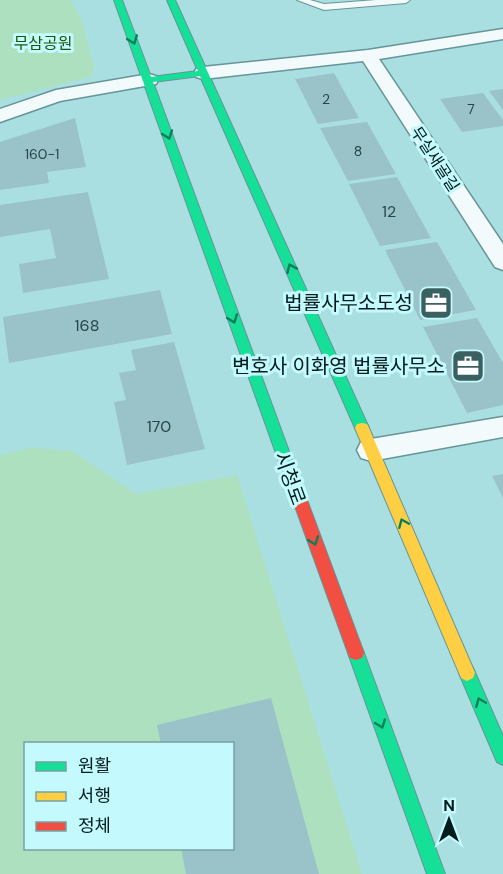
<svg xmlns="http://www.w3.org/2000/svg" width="503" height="874" viewBox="0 0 503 874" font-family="'DM Sans','Noto Sans KR',sans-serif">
<rect width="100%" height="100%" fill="#aadfe2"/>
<path fill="#ace0be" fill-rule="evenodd" d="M 0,0 L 71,0 L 82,21 L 94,67 L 90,77 L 0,100 Z
M 31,448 L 72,451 L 136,494 L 237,475 L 362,874 L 0,874 L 0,455 ZM 26,744 L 232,744 L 232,848 L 26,848 Z"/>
<path fill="#9ac2c9" d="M 334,73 L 359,118 L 318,124 L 295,79 Z
M 503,89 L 503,110 L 489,91 Z
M 483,93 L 503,120 L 503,126 L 462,132 L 440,99 Z
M 75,118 L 86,167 L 47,172 L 49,183 L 0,190 L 0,142 Z
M 367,122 L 396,174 L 348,181 L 320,128 Z
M 397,177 L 431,238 L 380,246 L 349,184 Z
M 88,192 L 109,279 L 23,293 L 19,264 L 56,258 L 50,229 L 0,237 L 0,205 Z
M 437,242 L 476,310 L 420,320 L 385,250 Z
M 160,290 L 172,334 L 9,363 L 3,317 Z
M 477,318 L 503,363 L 503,405 L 467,413 L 423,327 Z
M 174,342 L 205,449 L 127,465 L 114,402 L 126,400 L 119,373 L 136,370 L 131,350 Z
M 503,474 L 503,498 L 492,476 Z
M 271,698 L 319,874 L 186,874 L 181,848 L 232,848 L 232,744 L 161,744 L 157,725 Z"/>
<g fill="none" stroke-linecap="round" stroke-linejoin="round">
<defs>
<path id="lane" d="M 297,0 L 310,0 L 324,4 L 376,0 L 410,0 L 406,3 L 324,10 Z"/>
<path id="street" d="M 503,29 L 503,39 L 379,59 L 503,244 L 503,270 L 495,267 L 363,61 L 203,79 L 196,77 L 194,73 L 196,69 L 203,67 L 368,50 Z
M 149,74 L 156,76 L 158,80 L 156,84 L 60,101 L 0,122 L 0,109 L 56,90 Z
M 503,417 L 503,437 L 371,461 L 361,458 L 357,450 L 361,442 L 371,439 Z"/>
<path id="fast" d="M 114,0 L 122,0 L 151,77 L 198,71 L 167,0 L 175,0 L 369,428 L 367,432 L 357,432 L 355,428 L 200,76 L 153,82 L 297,473 L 295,477 L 285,477 L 283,473 Z
M 356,646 L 362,648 L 364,653 L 445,874 L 427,874 L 348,653 L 350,648 Z
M 467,665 L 473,668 L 503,736 L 503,765 L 497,762 L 459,673 L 461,668 Z"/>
<path id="slow" d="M 362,423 L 367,424 L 369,428 L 475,673 L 473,678 L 467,681 L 461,678 L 459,673 L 355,428 L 357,424 Z"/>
<path id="jam" d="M 290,467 L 295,469 L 297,473 L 364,653 L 362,658 L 356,660 L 350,658 L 348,653 L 283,473 L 285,469 Z"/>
</defs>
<use href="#lane" stroke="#659598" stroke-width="2"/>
<use href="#street" stroke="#659598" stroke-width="3"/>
<use href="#fast" stroke="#659598" stroke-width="2"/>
<use href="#slow" stroke="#659598" stroke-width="2"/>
<use href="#jam" stroke="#659598" stroke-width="2"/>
<use href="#lane" fill="#f2fafb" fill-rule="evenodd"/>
<use href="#street" fill="#f2fafb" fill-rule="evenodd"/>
<use href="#fast" fill="#16e098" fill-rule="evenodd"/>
<use href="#slow" fill="#ffcf43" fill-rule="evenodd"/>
<use href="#jam" fill="#f24e42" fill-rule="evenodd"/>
</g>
<defs><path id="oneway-chevron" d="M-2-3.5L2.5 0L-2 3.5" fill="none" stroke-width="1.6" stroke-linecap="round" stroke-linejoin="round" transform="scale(1.5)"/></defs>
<g stroke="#0b7e5a">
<use href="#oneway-chevron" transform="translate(133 40) rotate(69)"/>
<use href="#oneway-chevron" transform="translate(168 135) rotate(70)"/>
<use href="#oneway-chevron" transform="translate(291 268) rotate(-114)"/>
<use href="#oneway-chevron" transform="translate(233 319) rotate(70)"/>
<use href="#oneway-chevron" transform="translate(403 523) rotate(-113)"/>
<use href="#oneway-chevron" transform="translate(314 541) rotate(70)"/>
<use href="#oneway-chevron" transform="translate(480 702) rotate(-113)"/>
<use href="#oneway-chevron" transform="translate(381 724) rotate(70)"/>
</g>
<defs>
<symbol id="office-square" viewBox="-11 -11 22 22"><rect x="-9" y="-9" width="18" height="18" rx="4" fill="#3b6062" stroke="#c4fafd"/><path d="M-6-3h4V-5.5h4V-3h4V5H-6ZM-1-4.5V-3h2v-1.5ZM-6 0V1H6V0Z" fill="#fff"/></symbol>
</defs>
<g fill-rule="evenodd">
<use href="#office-square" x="417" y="284" width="38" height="38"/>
<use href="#office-square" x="449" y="347" width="38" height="38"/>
</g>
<g text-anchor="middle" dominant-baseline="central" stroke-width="6" stroke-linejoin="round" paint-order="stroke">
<g font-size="14" fill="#264648">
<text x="326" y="99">2</text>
<text x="471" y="109">7</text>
<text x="358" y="151">8</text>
<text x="42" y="154">160-1</text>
</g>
<g font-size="16" fill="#1c5509" stroke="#c4fafd">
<text x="43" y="43">무삼공원</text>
</g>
<g font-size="16" fill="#001c1d" stroke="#c4fafd">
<text transform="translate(435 159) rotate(57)">무실새골길</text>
</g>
<g font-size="16" fill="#264648">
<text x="389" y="211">12</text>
<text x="87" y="325">168</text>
<text x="159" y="426">170</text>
</g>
<g font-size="20" fill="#001c1d" stroke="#c4fafd" text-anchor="end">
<text x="413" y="303">법률사무소도성</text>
<text x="445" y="366">변호사 이화영 법률사무소</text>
</g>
<g font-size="20" fill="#001c1d" stroke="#c4fafd">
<text transform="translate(290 478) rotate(70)">시청로</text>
</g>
</g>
<rect x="24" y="742" width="210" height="108" fill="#c4fafd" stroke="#76a1a3" stroke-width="1.5"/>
<rect x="36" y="762" width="30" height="9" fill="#16e098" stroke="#76a1a3" stroke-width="1.5"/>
<text x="78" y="772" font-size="18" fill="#001c1d">원활</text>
<rect x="36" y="792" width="30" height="9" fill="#ffcf43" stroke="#76a1a3" stroke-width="1.5"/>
<text x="78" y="802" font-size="18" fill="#001c1d">서행</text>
<rect x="36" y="822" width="30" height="9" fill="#f24e42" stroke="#76a1a3" stroke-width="1.5"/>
<text x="78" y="832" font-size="18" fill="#001c1d">정체</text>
<g transform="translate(449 820)" stroke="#c4fafd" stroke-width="4.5" paint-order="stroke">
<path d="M0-4.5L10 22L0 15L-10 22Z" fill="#001c1d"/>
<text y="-9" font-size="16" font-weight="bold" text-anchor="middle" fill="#001c1d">N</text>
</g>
</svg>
